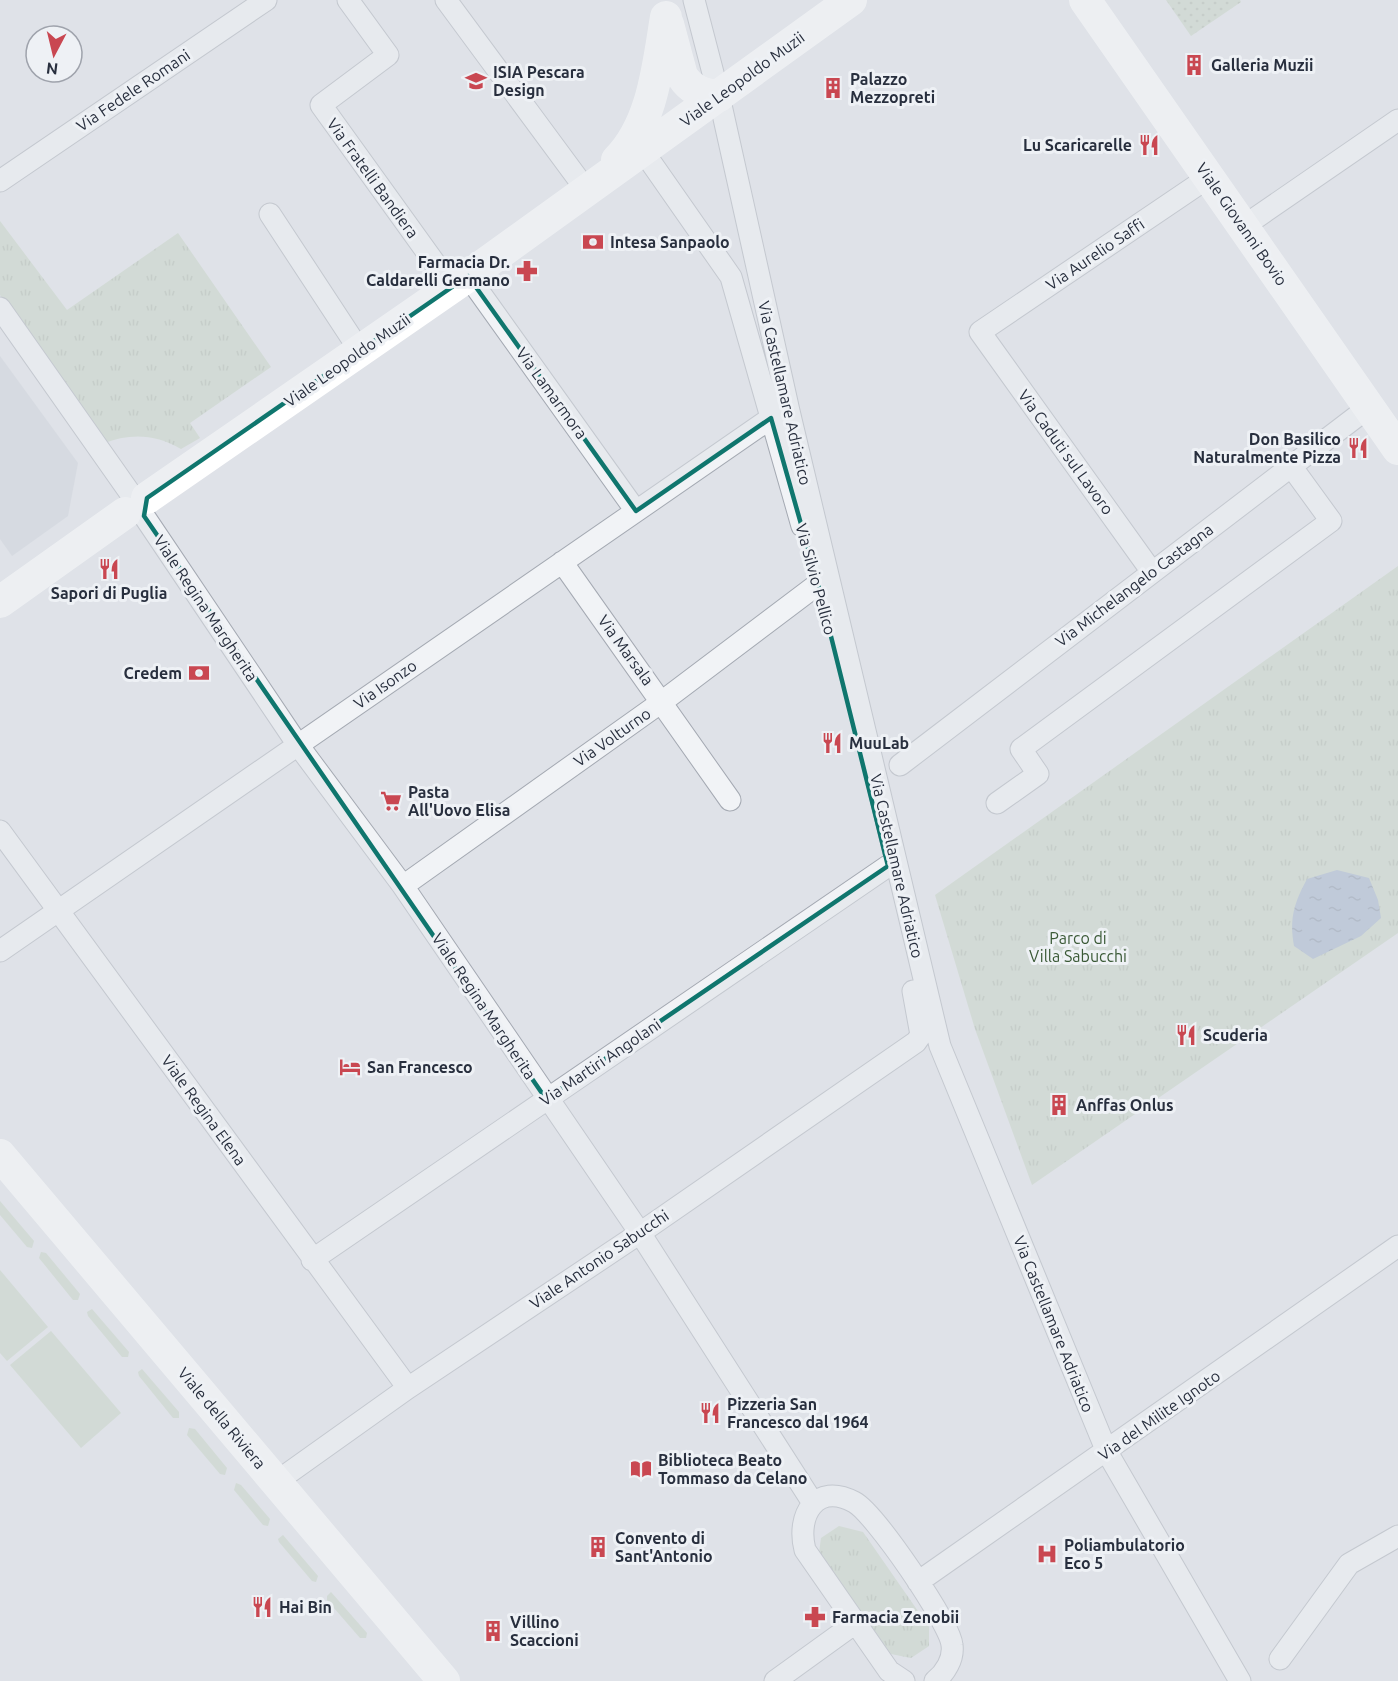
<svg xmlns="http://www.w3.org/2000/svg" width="1398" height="1681" viewBox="0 0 1398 1681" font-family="Ubuntu,sans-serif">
<defs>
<pattern id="park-tufts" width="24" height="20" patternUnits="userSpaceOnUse" patternTransform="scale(1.5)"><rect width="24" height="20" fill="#c3d1c0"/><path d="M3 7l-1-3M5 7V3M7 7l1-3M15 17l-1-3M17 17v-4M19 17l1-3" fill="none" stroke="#a8b4a6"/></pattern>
<pattern id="garden-dots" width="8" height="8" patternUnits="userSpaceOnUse" patternTransform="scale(1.5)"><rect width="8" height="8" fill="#c3d1c0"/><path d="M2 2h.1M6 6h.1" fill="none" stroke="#a8b4a6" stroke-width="1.8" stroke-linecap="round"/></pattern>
<pattern id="water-ripples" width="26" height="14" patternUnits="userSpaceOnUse" patternTransform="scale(1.5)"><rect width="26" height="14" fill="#9badc7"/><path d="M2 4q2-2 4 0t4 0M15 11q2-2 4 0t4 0" fill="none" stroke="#7e8da3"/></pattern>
</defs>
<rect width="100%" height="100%" fill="#dfe2e8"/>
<path fill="#cdd1da" d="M 0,356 L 78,463 L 68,516 L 12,556 L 0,539 Z"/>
<path fill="#c3d1c0" d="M 0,1201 L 34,1241 L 32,1248 L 27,1247 L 0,1215 Z
M 41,1252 L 46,1253 L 80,1294 L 78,1300 L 73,1300 L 39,1258 Z
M 0,1270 L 48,1327 L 7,1361 L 0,1353 Z
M 92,1309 L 129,1352 L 128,1357 L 122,1357 L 88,1316 L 87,1312 Z
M 51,1331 L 121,1413 L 81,1448 L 10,1365 Z
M 142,1369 L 179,1412 L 179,1418 L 173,1418 L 139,1376 L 138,1372 Z
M 189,1428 L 195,1429 L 227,1468 L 225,1475 L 220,1474 L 187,1435 Z
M 236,1483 L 241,1485 L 270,1519 L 268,1526 L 263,1525 L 234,1490 Z
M 283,1535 L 318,1576 L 316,1582 L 312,1581 L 279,1542 L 278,1539 Z
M 331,1592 L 367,1633 L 366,1638 L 360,1638 L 327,1600 L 327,1596 Z"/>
<path fill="url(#park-tufts)" d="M 0,221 L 67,310 L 178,233 L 271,367 L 190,423 L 200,438 L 181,449 C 155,434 130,433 102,444 L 0,295 Z
M 1398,566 L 1398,933 L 1032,1185 L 975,1029 L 935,895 Z
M 839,1526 L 863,1532 L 929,1627 L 929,1646 L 911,1658 L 891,1654 L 819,1553 L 821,1538 Z"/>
<path fill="url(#garden-dots)" d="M 1166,0 L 1240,0 L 1241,2 L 1191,36 Z"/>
<path fill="url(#water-ripples)" d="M 1337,870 L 1369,878 L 1378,900 L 1381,918 L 1361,936 L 1313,959 L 1294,946 C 1289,919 1294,903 1307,879 Z"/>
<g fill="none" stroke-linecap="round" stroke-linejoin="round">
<defs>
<path id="street" d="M 348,0 L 388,55 L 321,105 L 452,287
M 446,0 L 584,187
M 694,0 L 719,96 L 789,411 L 940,1046 L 1107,1452 L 1240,1681
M 643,151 L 731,277 L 802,526
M 0,181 L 266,0
M 270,214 L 360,351
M 1244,226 L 1398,120
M 468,276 L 636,511
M 0,308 L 130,493
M 144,516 L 298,745 L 403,886 L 640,1233 L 813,1503
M 562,562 L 730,800
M 1152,572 L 980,332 L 1209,177
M 900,765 L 1369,407
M 997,803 L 1038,774 L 1021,749 L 1331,521 L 1291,466
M 0,831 L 408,1388
M 403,886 L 663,701 L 818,584
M 0,951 L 771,418
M 312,1260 L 888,866
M 276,1482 L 408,1388 L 640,1233 L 916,1042 L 921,1035 L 913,991
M 918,1582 L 1398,1246
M 1280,1659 L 1349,1564 L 1398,1536
M 775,1681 L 854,1624
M 904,1681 L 889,1671 L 805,1550 C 796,1515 816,1482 854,1502 C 874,1512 950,1623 952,1645 C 954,1659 945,1673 935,1681"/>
</defs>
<use href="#street" stroke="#a4a9b2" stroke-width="23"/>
<use href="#street" stroke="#f1f3f6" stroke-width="21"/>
<path stroke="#fff" stroke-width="32" d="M 1085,0 L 1398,449
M 668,24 L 682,76 C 691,90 703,95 719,96
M 617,160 C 653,124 658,65 666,17
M 147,498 L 468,276 L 851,0
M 0,602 L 125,513
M 0,1155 L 444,1681"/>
</g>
<path d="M0 0H1398V1681H0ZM 468,276 L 636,511 L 771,418 L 818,584 L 888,866 L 546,1099 L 144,516 L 147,498 Z" fill="#dfe2e8" fill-opacity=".55" fill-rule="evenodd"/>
<path fill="none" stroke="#0f766e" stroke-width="4.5" stroke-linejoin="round" d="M 468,276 L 636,511 L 771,418 L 818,584 L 888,866 L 546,1099 L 144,516 L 147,498 Z"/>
<defs>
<symbol id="building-bare" viewBox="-9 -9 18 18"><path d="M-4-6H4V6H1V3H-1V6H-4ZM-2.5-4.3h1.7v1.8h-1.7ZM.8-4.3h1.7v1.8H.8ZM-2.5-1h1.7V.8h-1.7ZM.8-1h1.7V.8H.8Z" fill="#c94751" stroke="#eef1f5" stroke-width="2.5" paint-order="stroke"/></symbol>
<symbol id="university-bare" viewBox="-9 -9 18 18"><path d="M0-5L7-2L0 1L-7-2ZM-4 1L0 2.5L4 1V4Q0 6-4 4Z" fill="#c94751" stroke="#eef1f5" stroke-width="2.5" paint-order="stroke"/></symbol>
<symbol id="restaurant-bare" viewBox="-9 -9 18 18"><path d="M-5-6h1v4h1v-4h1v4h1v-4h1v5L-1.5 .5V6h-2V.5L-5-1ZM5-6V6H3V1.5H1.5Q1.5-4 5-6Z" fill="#c94751" stroke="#eef1f5" stroke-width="2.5" paint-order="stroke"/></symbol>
<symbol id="bank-bare" viewBox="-9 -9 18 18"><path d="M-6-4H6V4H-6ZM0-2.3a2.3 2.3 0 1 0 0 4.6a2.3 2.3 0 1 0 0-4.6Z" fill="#c94751" stroke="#eef1f5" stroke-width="2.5" paint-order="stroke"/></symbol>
<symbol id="pharmacy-bare" viewBox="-9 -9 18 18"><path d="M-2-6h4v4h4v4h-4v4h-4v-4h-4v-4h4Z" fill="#c94751" stroke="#eef1f5" stroke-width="2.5" paint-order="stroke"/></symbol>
<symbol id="supermarket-bare" viewBox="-9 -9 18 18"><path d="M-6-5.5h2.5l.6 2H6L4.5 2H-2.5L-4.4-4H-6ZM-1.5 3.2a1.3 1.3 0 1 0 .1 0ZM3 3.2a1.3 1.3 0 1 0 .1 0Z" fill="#c94751" stroke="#eef1f5" stroke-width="2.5" paint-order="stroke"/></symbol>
<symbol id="hotel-bare" viewBox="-9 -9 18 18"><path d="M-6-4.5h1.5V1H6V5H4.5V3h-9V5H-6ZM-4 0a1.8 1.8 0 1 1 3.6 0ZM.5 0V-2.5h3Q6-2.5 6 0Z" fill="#c94751" stroke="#eef1f5" stroke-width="2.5" paint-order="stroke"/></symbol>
<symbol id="library-bare" viewBox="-9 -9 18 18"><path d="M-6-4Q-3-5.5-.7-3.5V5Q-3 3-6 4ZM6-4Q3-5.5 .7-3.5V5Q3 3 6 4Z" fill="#c94751" stroke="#eef1f5" stroke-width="2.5" paint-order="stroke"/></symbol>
<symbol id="hospital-bare" viewBox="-9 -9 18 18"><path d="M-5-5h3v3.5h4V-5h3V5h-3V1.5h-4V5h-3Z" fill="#c94751" stroke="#eef1f5" stroke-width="2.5" paint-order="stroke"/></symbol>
</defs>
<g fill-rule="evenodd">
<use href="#building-bare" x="1179" y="50" width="30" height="30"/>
<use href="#university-bare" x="461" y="66" width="30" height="30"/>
<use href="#building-bare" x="818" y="73" width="30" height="30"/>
<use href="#restaurant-bare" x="1134" y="130" width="30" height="30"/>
<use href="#bank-bare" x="578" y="227" width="30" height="30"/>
<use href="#pharmacy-bare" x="512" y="256" width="30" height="30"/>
<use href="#restaurant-bare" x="1343" y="433" width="30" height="30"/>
<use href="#restaurant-bare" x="94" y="554" width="30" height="30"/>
<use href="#bank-bare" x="184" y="658" width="30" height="30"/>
<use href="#restaurant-bare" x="817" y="728" width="30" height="30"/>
<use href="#supermarket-bare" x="376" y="786" width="30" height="30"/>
<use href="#restaurant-bare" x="1171" y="1020" width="30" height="30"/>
<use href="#hotel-bare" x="335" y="1052" width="30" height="30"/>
<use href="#building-bare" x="1044" y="1090" width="30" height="30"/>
<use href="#restaurant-bare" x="695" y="1398" width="30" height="30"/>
<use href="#library-bare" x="626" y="1454" width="30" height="30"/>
<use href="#building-bare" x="583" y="1532" width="30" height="30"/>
<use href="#hospital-bare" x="1032" y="1539" width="30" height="30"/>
<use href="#restaurant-bare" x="247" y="1592" width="30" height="30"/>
<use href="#pharmacy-bare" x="800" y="1602" width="30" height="30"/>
<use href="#building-bare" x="478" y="1616" width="30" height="30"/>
</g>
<g text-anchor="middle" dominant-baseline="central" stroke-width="6" stroke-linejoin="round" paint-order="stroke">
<g font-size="16" font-weight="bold" fill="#282f3e" stroke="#eef1f5" text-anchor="start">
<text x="1211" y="65">Galleria Muzii</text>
<text x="493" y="72">ISIA Pescara<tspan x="493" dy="18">Design</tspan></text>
<text x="850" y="79">Palazzo<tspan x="850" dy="18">Mezzopreti</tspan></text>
<text x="1132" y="145" text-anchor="end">Lu Scaricarelle</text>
<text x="610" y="242">Intesa Sanpaolo</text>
<text x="510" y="262" text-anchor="end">Farmacia Dr.<tspan x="510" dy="18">Caldarelli Germano</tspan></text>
<text x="1341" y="439" text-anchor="end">Don Basilico<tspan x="1341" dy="18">Naturalmente Pizza</tspan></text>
<text x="109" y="593" text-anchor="middle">Sapori di Puglia</text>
<text x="182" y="673" text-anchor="end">Credem</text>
<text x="849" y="743">MuuLab</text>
<text x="408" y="792">Pasta<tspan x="408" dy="18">All'Uovo Elisa</tspan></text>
<text x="1203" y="1035">Scuderia</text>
<text x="367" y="1067">San Francesco</text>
<text x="1076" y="1105">Anffas Onlus</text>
<text x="727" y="1404">Pizzeria San<tspan x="727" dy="18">Francesco dal 1964</tspan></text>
<text x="658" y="1460">Biblioteca Beato<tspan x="658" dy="18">Tommaso da Celano</tspan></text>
<text x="615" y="1538">Convento di<tspan x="615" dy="18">Sant'Antonio</tspan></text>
<text x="1064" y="1545">Poliambulatorio<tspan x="1064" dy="18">Eco 5</tspan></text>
<text x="279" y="1607">Hai Bin</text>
<text x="832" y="1617">Farmacia Zenobii</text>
<text x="510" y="1622">Villino<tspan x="510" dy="18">Scaccioni</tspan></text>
</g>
<g font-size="16" fill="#282f3e" stroke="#eef1f5">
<text transform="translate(742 79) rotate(-36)">Viale Leopoldo Muzii</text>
<text transform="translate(133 90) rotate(-34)">Via Fedele Romani</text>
<text transform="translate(373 178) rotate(54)">Via Fratelli Bandiera</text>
<text transform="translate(1242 224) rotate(55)">Viale Giovanni Bovio</text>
<text transform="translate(1095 254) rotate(-34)">Via Aurelio Saffi</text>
<text transform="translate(347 360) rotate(-35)">Viale Leopoldo Muzii</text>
<text transform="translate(552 393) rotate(54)">Via Lamarmora</text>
<text transform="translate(785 393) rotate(77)">Via Castellamare Adriatico</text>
<text transform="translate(1066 452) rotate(54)">Via Caduti sul Lavoro</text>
<text transform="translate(816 579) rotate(75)">Via Silvio Pellico</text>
<text transform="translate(1134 585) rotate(-37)">Via Michelangelo Castagna</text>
<text transform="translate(206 608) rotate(56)">Viale Regina Margherita</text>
<text transform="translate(626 650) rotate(54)">Via Marsala</text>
<text transform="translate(385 684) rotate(-35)">Via Isonzo</text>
<text transform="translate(612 737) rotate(-35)">Via Volturno</text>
<text transform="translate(897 866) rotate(77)">Via Castellamare Adriatico</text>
<text transform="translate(484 1006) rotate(56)">Viale Regina Margherita</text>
<text transform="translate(600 1062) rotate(-34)">Via Martiri Angolani</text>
<text transform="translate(204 1110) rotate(54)">Viale Regina Elena</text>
<text transform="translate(599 1259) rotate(-34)">Viale Antonio Sabucchi</text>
<text transform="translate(1054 1324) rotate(68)">Via Castellamare Adriatico</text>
<text transform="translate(1159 1415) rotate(-35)">Via del Milite Ignoto</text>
<text transform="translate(222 1418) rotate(50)">Viale della Riviera</text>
</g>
<g font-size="16" fill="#3a5936" stroke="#eef1f5">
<text x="1078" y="938">Parco di<tspan x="1078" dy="18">Villa Sabucchi</tspan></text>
</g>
</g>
<g transform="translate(54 54) rotate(187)"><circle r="28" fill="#eef1f5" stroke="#9fa3ac" stroke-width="1.5"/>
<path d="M0-4.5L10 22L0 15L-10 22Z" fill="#c94751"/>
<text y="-9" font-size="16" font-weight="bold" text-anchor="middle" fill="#282f3e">N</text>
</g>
</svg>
